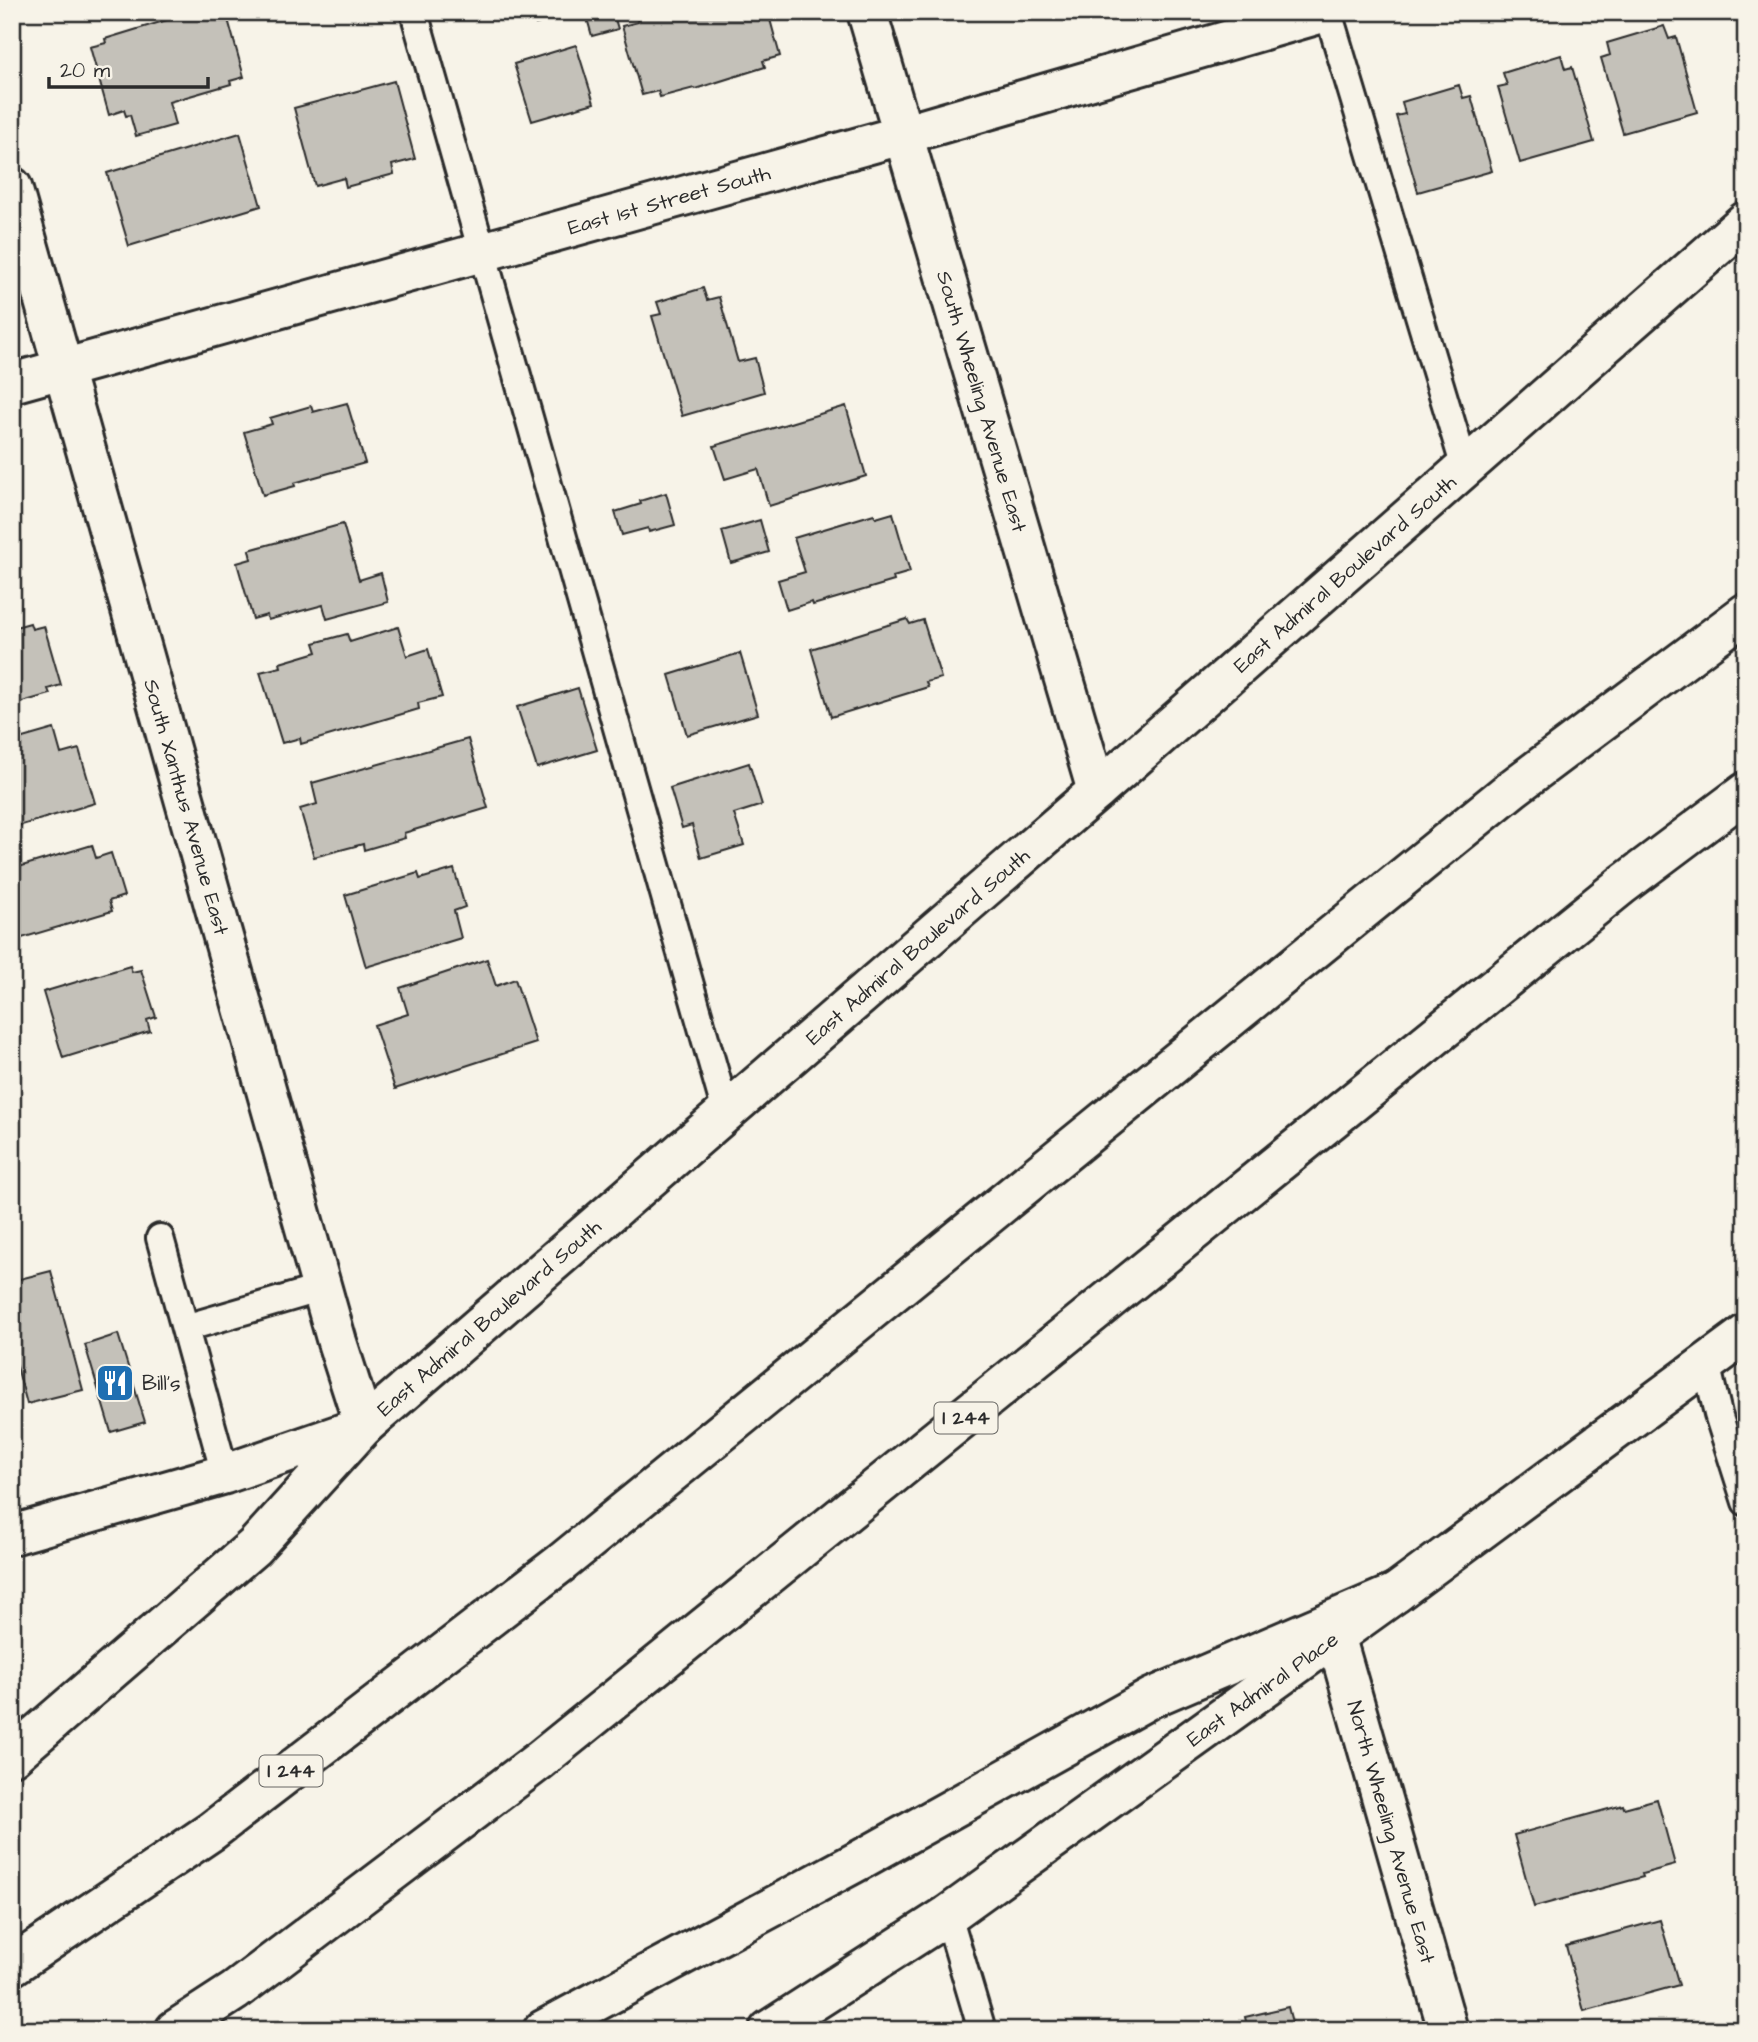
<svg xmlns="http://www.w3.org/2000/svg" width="1758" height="2042" viewBox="0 0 1758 2042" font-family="'Architects Daughter',sans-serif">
<rect width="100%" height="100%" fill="#f7f3e8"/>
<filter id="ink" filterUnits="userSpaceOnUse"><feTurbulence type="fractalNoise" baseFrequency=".0143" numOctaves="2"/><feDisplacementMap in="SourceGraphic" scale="14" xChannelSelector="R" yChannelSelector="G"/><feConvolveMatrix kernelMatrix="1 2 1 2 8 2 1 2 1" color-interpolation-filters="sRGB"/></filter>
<g filter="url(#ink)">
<path fill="#c4c1b9" stroke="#2b2b2b" stroke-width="2" d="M 193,12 L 201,12 L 203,18 L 226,12 L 244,77 L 230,81 L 231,84 L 169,102 L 175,125 L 136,136 L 130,115 L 126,116 L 124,110 L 109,115 L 90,47 L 106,43 L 105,39 Z
M 533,12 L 581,12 L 536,24 Z
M 596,12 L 613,12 L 618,29 L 592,36 L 586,15 Z
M 646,12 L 768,12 L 780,56 L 763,61 L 765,67 L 695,89 L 694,88 L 660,97 L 658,91 L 642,95 L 622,26 L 638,22 L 636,15 Z
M 1664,26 L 1669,39 L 1676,37 L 1697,112 L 1623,133 L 1601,58 L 1610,55 L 1607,43 Z
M 576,45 L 594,103 L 532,121 L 514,64 Z
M 1561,55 L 1565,69 L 1572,67 L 1594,142 L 1520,163 L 1498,87 L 1507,85 L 1503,73 Z
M 394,81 L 415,159 L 392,165 L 394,174 L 346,187 L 344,178 L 315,186 L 294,108 Z
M 1459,85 L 1463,98 L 1471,96 L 1492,171 L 1418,192 L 1396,116 L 1405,114 L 1402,102 Z
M 240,133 L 261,206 L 129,246 L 107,173 Z
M 703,288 L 707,300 L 719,297 L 738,362 L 755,358 L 764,392 L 682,416 L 652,316 L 661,314 L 657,302 Z
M 347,403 L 365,463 L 294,483 L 295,486 L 263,495 L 244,432 L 272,424 L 270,418 L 311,406 L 313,412 Z
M 846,406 L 866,476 L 769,506 L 758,469 L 725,479 L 714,446 Z
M 666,493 L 675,525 L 649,532 L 648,528 L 622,535 L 615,512 L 641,504 L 640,501 Z
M 893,513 L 910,572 L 893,577 L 894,581 L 813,605 L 812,602 L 787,610 L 778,580 L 805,572 L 794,538 L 874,514 L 876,518 Z
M 760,520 L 769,552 L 731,563 L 722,531 Z
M 343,524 L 359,580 L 381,573 L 388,602 L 327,619 L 323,605 L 268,620 L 267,615 L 253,619 L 237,563 L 251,559 L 249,550 Z
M 907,619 L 910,624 L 923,620 L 941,678 L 926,682 L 928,687 L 831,717 L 811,649 Z
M 30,623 L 32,629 L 44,626 L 61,685 L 48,689 L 50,694 L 12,705 L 12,628 Z
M 398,627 L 407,656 L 428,649 L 442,697 L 418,703 L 419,709 L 301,744 L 300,738 L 282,743 L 260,672 L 281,667 L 280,663 L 317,652 L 314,643 L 347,634 L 350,642 Z
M 740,653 L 758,714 L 687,735 L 669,675 Z
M 578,688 L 597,750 L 537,768 L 517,707 Z
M 54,729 L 61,754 L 79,749 L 95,803 L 12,828 L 12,741 Z
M 468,739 L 488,808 L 404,833 L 405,838 L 364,850 L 363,844 L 314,857 L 300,809 L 317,804 L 312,783 Z
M 749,763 L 762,805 L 734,814 L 744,845 L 701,858 L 692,825 L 682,828 L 670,788 Z
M 92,845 L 96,858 L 111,853 L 124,896 L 109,901 L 112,911 L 12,941 L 12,869 Z
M 454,869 L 465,907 L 454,911 L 461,938 L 366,967 L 345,895 L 418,873 L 420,879 Z
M 487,959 L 496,986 L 515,979 L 536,1043 L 395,1089 L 374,1025 L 408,1014 L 400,988 Z
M 130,966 L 132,972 L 141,970 L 156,1017 L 147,1020 L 150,1031 L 63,1058 L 43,992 Z
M 51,1271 L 83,1390 L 27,1404 L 12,1348 L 12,1281 Z
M 118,1334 L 145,1422 L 111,1432 L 85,1345 Z
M 1657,1799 L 1675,1865 L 1642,1874 L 1643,1877 L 1534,1907 L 1514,1835 L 1623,1805 L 1624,1808 Z
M 1660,1920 L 1679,1985 L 1584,2011 L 1566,1946 Z
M 1288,2007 L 1294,2030 L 1248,2030 L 1245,2017 Z"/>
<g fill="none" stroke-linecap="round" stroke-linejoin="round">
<defs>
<path id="lane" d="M 414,12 L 726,1112
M 1328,12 L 1465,468
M 160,1238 L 225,1474
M 185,1328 L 322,1288
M 1706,1363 L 1718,1414 L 1746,1502
M 948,1915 L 982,2030"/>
<g id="street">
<path id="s1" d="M 867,12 L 1097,791"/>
<path id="s2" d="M 12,187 L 337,1342 L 364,1426"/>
<path id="s3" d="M 12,383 L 902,135 L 1326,12"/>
<path id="s4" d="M 1335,1635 L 1448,2030"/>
</g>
<g id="secondary">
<path id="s5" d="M 12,1535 L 225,1474 L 364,1426 L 1097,791 L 1746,221"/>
<path id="s6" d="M 769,2030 L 948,1915 L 1396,1593 L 1746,1334"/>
</g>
<path id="highway" d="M 12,1756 L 254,1547 L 364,1426
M 12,1966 L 212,1831 L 561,1563 L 1513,788 L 1746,613
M 175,2030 L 235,1991 L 540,1760 L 1622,885 L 1746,792
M 543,2030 L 860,1860 L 1151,1698 L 1396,1593"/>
</defs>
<use href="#lane" stroke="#2b2b2b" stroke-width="32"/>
<use href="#street" stroke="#2b2b2b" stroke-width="44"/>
<use href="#secondary" stroke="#2b2b2b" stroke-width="44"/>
<use href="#highway" stroke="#2b2b2b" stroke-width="44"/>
<use href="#lane" stroke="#f7f3e8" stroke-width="26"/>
<use href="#street" stroke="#f7f3e8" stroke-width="38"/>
<use href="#secondary" stroke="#f7f3e8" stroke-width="38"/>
<use href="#highway" stroke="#f7f3e8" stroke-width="38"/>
</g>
</g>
<defs>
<symbol id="restaurant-square" viewBox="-11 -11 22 22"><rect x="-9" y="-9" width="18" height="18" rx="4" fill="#1f6fb2" stroke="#f7f3e8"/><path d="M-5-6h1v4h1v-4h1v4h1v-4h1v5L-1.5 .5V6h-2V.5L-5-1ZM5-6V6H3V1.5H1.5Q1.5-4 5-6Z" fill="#fff"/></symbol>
</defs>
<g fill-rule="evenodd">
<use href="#restaurant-square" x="93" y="1361" width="44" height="44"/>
</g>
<g text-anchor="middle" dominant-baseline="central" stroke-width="7" stroke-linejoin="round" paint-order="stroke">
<g fill="#f7f3e8" stroke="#686764" stroke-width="2">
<rect x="934.5" y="1402.5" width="63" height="31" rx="5"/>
<rect x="259.5" y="1755.5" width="63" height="31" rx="5"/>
</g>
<g font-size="19" font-weight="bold" fill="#2b2b2b">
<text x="966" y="1418">I 244</text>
<text x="291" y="1771">I 244</text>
</g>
<g font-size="21" fill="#2b2b2b" stroke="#f7f3e8">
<text stroke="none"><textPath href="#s3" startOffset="682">East 1st Street South</textPath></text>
<text stroke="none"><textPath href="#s1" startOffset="406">South Wheeling Avenue East</textPath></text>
<text stroke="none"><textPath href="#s5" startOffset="1668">East Admiral Boulevard South</textPath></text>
<text stroke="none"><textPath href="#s2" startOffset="644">South Xanthus Avenue East</textPath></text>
<text stroke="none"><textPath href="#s5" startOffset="1101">East Admiral Boulevard South</textPath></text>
<text stroke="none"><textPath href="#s5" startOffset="534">East Admiral Boulevard South</textPath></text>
<text stroke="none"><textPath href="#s6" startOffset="600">East Admiral Place</textPath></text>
<text stroke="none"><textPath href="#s4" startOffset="205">North Wheeling Avenue East</textPath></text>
</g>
<g font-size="21" fill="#2b2b2b" stroke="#f7f3e8" text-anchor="start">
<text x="142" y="1383">Bill's</text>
</g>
</g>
<rect width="1758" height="2042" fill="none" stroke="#f7f3e8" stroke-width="42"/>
<rect x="21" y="21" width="1716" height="2000" fill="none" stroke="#2b2b2b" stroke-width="2.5" filter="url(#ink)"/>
<path d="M49 77v10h159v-10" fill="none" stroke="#2b2b2b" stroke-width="3.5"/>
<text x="60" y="77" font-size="21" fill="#2b2b2b" stroke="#f7f3e8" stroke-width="5" paint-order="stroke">20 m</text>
</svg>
